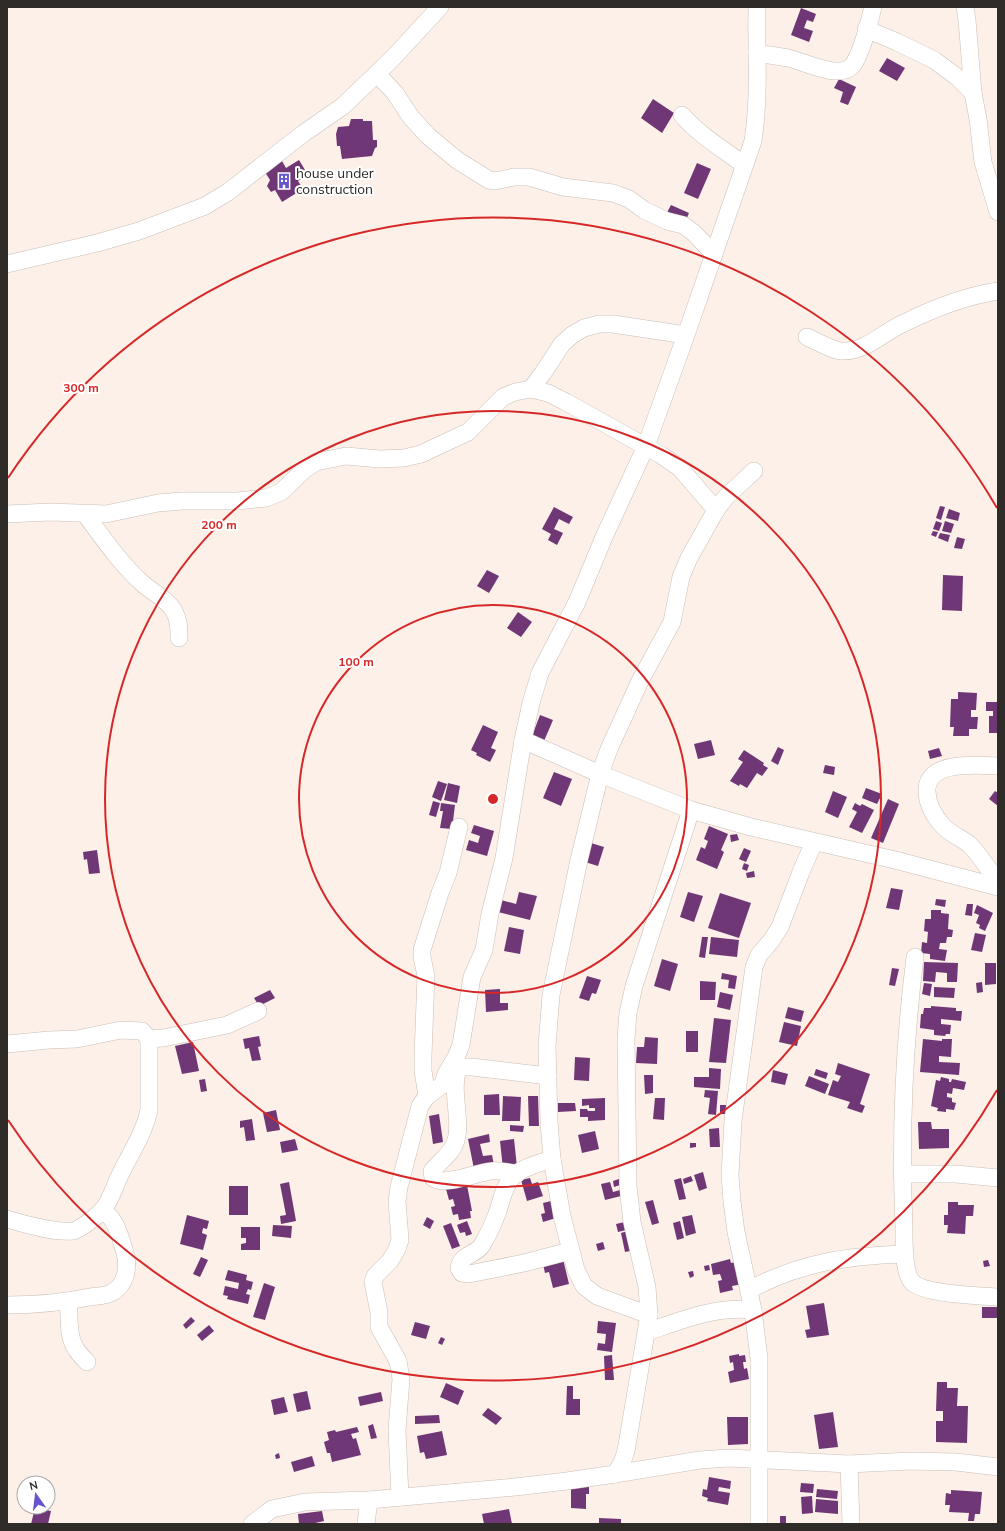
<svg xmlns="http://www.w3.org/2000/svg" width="1005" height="1531" viewBox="0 0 1005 1531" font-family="'Nunito Sans',sans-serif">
  <rect width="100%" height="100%" fill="#fcf0e8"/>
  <g fill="#6f3775">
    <polygon points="801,8 816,14 813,22 807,20 804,28 813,31 809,42 791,35"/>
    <polygon points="887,58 905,68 897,81 879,71"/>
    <polygon points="839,79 856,87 848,105 840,102 843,92 834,88"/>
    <polygon points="653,99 674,113 662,133 641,118"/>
    <polygon points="351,119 363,119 363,121 372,121 373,140 377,140 377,147 375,148 372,156 342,159 340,146 337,146 336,134 338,127 349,126"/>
    <polygon points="299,160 308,175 298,181 303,189 282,202 275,190 271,192 267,186 270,180 265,172 282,161 286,168"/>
    <polygon points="697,163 711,169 698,199 684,193"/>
    <polygon points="671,205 689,213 683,227 664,218"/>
    <polygon points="940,506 945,507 941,520 936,518"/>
    <polygon points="554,507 573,517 569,524 559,519 554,529 563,533 557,545 548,540 551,534 542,529"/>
    <polygon points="949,509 960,513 958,521 946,518"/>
    <polygon points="936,521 942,523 939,531 933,529"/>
    <polygon points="945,521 954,524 951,533 942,531"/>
    <polygon points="933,531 938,532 936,537 931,535"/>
    <polygon points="940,533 950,535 948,542 938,538"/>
    <polygon points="957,537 965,539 962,549 954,548"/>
    <polygon points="487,570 499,576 489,593 477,586"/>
    <polygon points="943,575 963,576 962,611 942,610"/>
    <polygon points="518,612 532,622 521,637 507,628"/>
    <polygon points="958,692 977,693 976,710 971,710 971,717 978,717 977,729 969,729 969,736 953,736 954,727 950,727 951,699 958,699"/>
    <polygon points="986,702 998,702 998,733 989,733 989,716 993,716 993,711 986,711"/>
    <polygon points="540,715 553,720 544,741 532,736"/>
    <polygon points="483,725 498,732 491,748 496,750 490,762 476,755 477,753 471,750"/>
    <polygon points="711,740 715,755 698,759 694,744"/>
    <polygon points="778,747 784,750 778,765 771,761"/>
    <polygon points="939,748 942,756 930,759 928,751"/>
    <polygon points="744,750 764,763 763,765 768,768 762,776 757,773 747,788 740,784 739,786 730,781 743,762 738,759"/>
    <polygon points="825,765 835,767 834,775 823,773"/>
    <polygon points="554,772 572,779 561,806 543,798"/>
    <polygon points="438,781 447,784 441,801 432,797"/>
    <polygon points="448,783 460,786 457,803 444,800"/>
    <polygon points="866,788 882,794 877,804 862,798"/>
    <polygon points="833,791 847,797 838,818 825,812"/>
    <polygon points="995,791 998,793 998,806 989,799"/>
    <polygon points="888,799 899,804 883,843 871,838"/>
    <polygon points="433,801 440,803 436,817 429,815"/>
    <polygon points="441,803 455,805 452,829 440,828 443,811 440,811"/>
    <polygon points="855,803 860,806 862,804 874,810 862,833 849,827 857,812 852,809"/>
    <polygon points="474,825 494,831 487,856 466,850 469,840 478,843 480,836 471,833"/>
    <polygon points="709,826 728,834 721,850 724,852 717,869 696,860 701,847 705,849 708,841 704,839"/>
    <polygon points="737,834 739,840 731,842 730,835"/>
    <polygon points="591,843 604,847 598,866 585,862"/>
    <polygon points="744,848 751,851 746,862 739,859"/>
    <polygon points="97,850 100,873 89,874 87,859 84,860 83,852"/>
    <polygon points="744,863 749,865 747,871 742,869"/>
    <polygon points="754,871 755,877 747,878 746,873"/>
    <polygon points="891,888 903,890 899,910 886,908"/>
    <polygon points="519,892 537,896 530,920 498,912 501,900 516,904"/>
    <polygon points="688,892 703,896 694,922 680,917"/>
    <polygon points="720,893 751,903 739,938 708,928"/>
    <polygon points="936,899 946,900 945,907 935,905"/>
    <polygon points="967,904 973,904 972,916 965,915"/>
    <polygon points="977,905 993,913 985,931 979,928 980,925 976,923 979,915 974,913"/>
    <polygon points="931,910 941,910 941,913 949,914 948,929 953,930 952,937 947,937 946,943 940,943 939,949 947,950 945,961 930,959 930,954 921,953 922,942 927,943 928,932 924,931 925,919 931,919"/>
    <polygon points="509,927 524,930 520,954 504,951"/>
    <polygon points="975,933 986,935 982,952 971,950"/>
    <polygon points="702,937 708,937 705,958 699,957"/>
    <polygon points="711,937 739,940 737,957 709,954"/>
    <polygon points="662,959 678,964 670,991 654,986"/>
    <polygon points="924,962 958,963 957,982 947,982 947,973 936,972 935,982 923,981"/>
    <polygon points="985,963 996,963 996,984 985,985"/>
    <polygon points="892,968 899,969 895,986 889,985"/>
    <polygon points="722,973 737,976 735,989 728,988 729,980 721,979"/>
    <polygon points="587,976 601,980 596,994 592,993 589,1001 579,998"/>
    <polygon points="700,981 716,982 715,1000 700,1000"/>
    <polygon points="982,982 983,992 977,993 976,983"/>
    <polygon points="924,983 932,984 930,996 922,994"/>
    <polygon points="934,987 955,988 954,998 934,997"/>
    <polygon points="500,989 500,1003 508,1003 508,1010 486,1012 485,990"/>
    <polygon points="270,990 275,998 259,1006 254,998"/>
    <polygon points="720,992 733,995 730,1010 717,1007"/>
    <polygon points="931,1006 956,1008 956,1011 962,1011 961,1021 941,1019 941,1024 951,1025 950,1034 946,1034 945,1036 934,1035 934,1030 920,1028 921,1014 923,1014 924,1008 931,1008"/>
    <polygon points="788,1007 804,1011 801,1022 785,1018"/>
    <polygon points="714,1018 731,1020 726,1063 709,1062"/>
    <polygon points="784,1022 801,1026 797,1046 779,1042"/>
    <rect x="686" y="1031" width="12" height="21"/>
    <polygon points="259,1036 261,1046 258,1047 261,1060 252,1061 249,1048 245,1049 243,1039"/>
    <polygon points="645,1037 658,1038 657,1064 636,1063 637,1047 644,1047"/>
    <polygon points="923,1039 942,1041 942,1039 952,1039 951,1057 939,1056 939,1062 960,1063 959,1075 920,1072"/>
    <polygon points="193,1042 199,1071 182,1074 175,1046"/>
    <polygon points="575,1057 590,1058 589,1081 574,1080"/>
    <polygon points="838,1063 870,1074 860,1104 865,1106 862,1113 847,1108 850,1102 828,1095 833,1080 838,1082 841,1076 835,1074"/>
    <polygon points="709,1068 721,1069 720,1089 694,1087 694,1077 709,1077"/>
    <polygon points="816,1069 828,1073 826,1079 814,1075"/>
    <polygon points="773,1070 788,1074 785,1085 771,1082"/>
    <polygon points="644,1075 653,1075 653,1093 645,1094"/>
    <polygon points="809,1076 829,1084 825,1094 805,1086"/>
    <polygon points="941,1077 949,1079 949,1082 951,1082 952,1079 966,1082 964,1090 953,1088 952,1094 947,1093 947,1097 952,1098 952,1102 956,1103 954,1110 946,1109 946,1112 937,1111 938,1108 931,1106 936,1080 940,1081"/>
    <polygon points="205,1079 207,1091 201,1092 199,1080"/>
    <polygon points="705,1090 718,1091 716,1115 708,1114 710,1098 704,1097"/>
    <polygon points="499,1094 500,1115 484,1115 484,1095"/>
    <polygon points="503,1096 521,1097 520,1121 502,1121"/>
    <polygon points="528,1096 538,1096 539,1126 529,1126"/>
    <polygon points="605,1098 605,1120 588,1121 588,1117 580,1117 580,1109 587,1109 588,1111 595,1111 595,1108 589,1108 589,1105 582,1106 582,1099"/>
    <polygon points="655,1098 665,1098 664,1120 653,1119"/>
    <polygon points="558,1103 575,1103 576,1111 558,1112"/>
    <rect x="720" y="1105" width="10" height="9"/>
    <polygon points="276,1110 280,1130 267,1132 263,1113"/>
    <polygon points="439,1114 443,1142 433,1144 429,1116"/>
    <polygon points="252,1119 255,1140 246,1141 244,1127 240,1128 240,1121"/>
    <polygon points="918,1122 931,1122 932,1129 949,1129 949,1148 919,1149"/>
    <polygon points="510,1125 524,1126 523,1132 510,1131"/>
    <polygon points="719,1128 720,1147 710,1147 709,1129"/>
    <polygon points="595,1131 599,1149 582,1153 578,1135"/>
    <polygon points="489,1134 490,1142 480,1144 483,1156 492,1155 494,1165 474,1169 468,1139"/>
    <polygon points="295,1139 298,1150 282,1153 280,1142"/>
    <polygon points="514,1139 517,1167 503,1169 500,1141"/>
    <polygon points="690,1143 696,1143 696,1147 690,1148"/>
    <polygon points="703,1172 707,1188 699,1191 694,1175"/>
    <polygon points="691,1176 693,1181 684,1184 683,1179"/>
    <polygon points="530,1178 532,1184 538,1182 543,1196 527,1201 521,1180"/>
    <polygon points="681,1178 686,1199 679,1200 674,1180"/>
    <polygon points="619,1179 620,1185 614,1187 613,1181"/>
    <polygon points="289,1182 296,1221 281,1224 280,1216 286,1215 280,1184"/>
    <polygon points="610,1182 613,1192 620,1190 621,1196 605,1200 601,1184"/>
    <polygon points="467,1185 472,1211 470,1211 471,1218 459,1220 458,1214 453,1215 451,1207 455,1206 453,1199 449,1200 446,1189"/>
    <rect x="229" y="1186" width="19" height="29"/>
    <polygon points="653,1200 659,1223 652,1225 645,1202"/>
    <polygon points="551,1201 556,1218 543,1222 541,1214 545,1213 543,1203"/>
    <polygon points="948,1202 958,1202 958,1205 974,1205 973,1216 966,1216 965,1234 947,1233 948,1225 944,1225 944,1215 948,1215"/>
    <polygon points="187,1215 209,1221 207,1229 203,1228 202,1233 207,1235 203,1250 180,1244"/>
    <polygon points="692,1215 696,1233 686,1236 682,1217"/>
    <polygon points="427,1217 434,1221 430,1229 423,1225"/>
    <polygon points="467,1221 472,1234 466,1236 465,1232 460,1233 457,1225"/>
    <polygon points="629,1221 630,1229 618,1232 616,1224"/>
    <polygon points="680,1221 684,1238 677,1240 673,1223"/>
    <polygon points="451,1223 460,1246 452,1249 443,1226"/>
    <polygon points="273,1225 292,1226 291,1238 272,1236"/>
    <polygon points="241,1227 260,1227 260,1250 241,1250 241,1244 246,1243 246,1238 241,1238"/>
    <polygon points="631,1230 635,1250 625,1252 621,1233"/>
    <polygon points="603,1242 605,1249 598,1251 596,1244"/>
    <polygon points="201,1257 208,1260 200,1277 193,1274"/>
    <polygon points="563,1259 569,1284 553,1288 549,1272 545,1273 543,1264"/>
    <polygon points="730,1259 731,1263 739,1261 743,1284 732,1286 733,1290 720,1293 718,1281 722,1280 720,1274 713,1275 711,1264"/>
    <polygon points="988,1260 990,1266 984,1267 983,1261"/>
    <polygon points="709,1265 710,1270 705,1271 704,1266"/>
    <polygon points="228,1270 247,1275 246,1280 253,1282 251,1290 248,1289 246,1294 250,1295 248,1304 227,1299 228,1296 223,1295 225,1286 238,1289 239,1283 225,1280"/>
    <polygon points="693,1271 694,1276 690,1278 688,1272"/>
    <polygon points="264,1283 275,1287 265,1320 253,1317"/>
    <polygon points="824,1303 829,1335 807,1338 805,1330 810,1329 806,1306"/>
    <rect x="982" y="1307" width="16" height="11"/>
    <polygon points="191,1317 195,1321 186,1329 183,1325"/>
    <polygon points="598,1321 616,1323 612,1352 597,1350 598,1343 605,1344 606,1334 597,1333"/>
    <polygon points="415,1322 430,1326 426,1339 411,1335"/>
    <polygon points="209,1325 214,1331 202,1341 197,1335"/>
    <polygon points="441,1337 445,1339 442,1345 438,1343"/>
    <polygon points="739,1354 739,1356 745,1355 746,1362 743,1362 744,1369 747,1368 749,1379 730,1383 728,1372 734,1370 733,1362 730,1363 729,1356"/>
    <polygon points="612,1355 614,1380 605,1380 604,1356"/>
    <polygon points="937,1382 947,1382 947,1388 958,1388 957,1406 968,1406 967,1443 936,1442 936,1421 943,1421 943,1411 936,1411"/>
    <polygon points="446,1383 464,1391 458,1405 440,1397"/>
    <polygon points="567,1386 573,1386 573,1399 580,1399 580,1415 566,1415"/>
    <polygon points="307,1391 311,1409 297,1412 293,1394"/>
    <polygon points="381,1392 383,1401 360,1406 358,1397"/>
    <polygon points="284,1397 288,1412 274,1415 271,1400"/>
    <polygon points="488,1408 502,1418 496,1425 482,1415"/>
    <polygon points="833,1412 838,1447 819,1449 814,1415"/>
    <polygon points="439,1415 440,1423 415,1424 415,1416"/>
    <polygon points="727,1417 748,1417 748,1444 728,1445"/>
    <polygon points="373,1424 377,1438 371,1439 368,1426"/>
    <polygon points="357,1427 359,1432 351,1434 353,1439 356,1438 361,1455 332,1462 330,1453 327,1453 324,1442 329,1440 327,1432 335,1430 336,1432"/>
    <polygon points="442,1431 447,1455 426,1459 424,1452 420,1453 417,1436"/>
    <polygon points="279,1453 280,1458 276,1459 275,1455"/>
    <polygon points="312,1456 315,1466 294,1472 291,1462"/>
    <polygon points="709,1477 731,1481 730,1489 719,1487 718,1491 730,1493 728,1505 707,1501 708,1498 702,1496 703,1489 707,1490"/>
    <polygon points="801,1483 814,1484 813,1493 800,1492"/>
    <polygon points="571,1486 589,1486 589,1494 586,1494 586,1509 571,1508"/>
    <polygon points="48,1489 54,1492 52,1495 48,1494"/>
    <polygon points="817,1489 838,1491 837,1499 816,1497"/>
    <polygon points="951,1490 982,1492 980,1514 975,1514 974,1521 968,1521 969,1513 949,1512 950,1505 945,1505 946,1493 951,1494"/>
    <polygon points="812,1496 813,1513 802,1514 801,1497"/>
    <polygon points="816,1499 838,1501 838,1514 815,1512"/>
    <polygon points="35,1508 51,1511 48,1524 31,1524"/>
    <polygon points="509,1509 512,1524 484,1524 482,1514"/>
    <polygon points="322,1511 324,1521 311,1524 299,1524 298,1514"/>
    <rect x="780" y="1516" width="6" height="8"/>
    <polygon points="599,1518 621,1519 621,1524 599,1524"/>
  </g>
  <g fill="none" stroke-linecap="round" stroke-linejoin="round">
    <defs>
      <g id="minor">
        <polyline points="965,7 967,20 973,93 978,119 983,162 998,212"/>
        <polyline points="866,29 897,42 934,60 957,77 973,93"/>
        <path d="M 757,53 C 767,55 778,56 788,58 C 803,61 837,79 851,67 C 860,59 870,20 873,7"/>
        <polyline points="377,74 395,93 410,116 427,135 457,160 489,180 495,181 514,177 529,177 563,187 613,193 629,199 644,210 667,221 683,225 694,233 714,254"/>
        <path d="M 682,115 C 699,135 723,149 744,165"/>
        <polyline points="7,264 97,243 139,231 205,206 228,192 304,133 343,106 392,59 440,7"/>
        <path d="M 807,337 C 816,341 836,352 844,351 C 866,351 884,332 902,324 C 932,309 965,296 998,291"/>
        <polyline points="531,389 543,373 562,344 572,335 584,328 599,324 613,324 686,335"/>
        <polyline points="7,514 50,512 106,514 158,503 182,501 238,501 266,498 281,492 305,469 316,462 346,456 380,459 404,458 421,454 468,432 503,397 515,392 531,389 548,393 566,402 661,455 680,468 716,510"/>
        <path d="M 85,514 C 103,538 120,563 142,583 C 152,592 167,599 174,611 C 179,620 179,629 179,638"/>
        <polyline points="523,740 600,774 691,810 751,827 895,860 998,887"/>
        <path d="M 998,766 C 977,765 926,760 927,791 C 927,804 934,816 943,826 C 950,834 962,838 970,845 C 981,856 988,870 998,881"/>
        <path d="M 915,957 C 904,1046 900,1137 904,1226 C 904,1240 903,1272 912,1282 C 923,1294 980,1296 998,1297"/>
        <polyline points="7,1044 49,1040 77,1039 121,1030 142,1031 149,1039 163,1038 227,1025 258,1011"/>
        <path d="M 443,1084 L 446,1074 L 456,1057 L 461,1045 L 472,977 L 484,950 L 490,914 L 504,858 L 523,740 L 531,703 L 540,673 L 577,602 L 604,537 L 646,446 L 686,335 L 753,141 C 760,95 756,53 757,7"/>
        <polyline points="427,1096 423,1071 423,1056 426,976 422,957 422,950 440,893 448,873 459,827"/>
        <path d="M 552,1159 C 540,1163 527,1166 517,1173 C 505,1182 502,1198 498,1211 C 494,1222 488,1235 482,1245 C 476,1255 461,1254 459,1268 L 462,1273 L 469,1274 L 524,1263 L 570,1251"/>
        <path d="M 517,1174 C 508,1172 500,1170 492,1171 C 477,1172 445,1187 433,1178 L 432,1171 C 439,1162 452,1153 455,1143 C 463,1123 450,1092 458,1069 L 463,1067 L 472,1067 L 548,1076"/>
        <polyline points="902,1174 956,1174 998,1178"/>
        <path d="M 7,1219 C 23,1224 57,1233 73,1231 C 81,1229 97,1216 103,1210 C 112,1198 115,1184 122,1171 C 132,1150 144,1134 149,1110 L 149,1039"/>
        <path d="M 749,1290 C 802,1262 846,1256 905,1254"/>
        <path d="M 68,1301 C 70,1316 67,1336 76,1349 C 79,1354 83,1358 87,1362"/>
        <path d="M 7,1305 C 38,1305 60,1303 90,1297 C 96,1296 105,1296 111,1293 C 126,1286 129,1267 125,1253 C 122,1242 119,1230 113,1221 C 111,1217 106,1213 102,1210"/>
        <polyline points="649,1315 597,1296 584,1286 576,1270 562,1216 552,1159 549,1122 547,1046 551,995 579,860 600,774 609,749 640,681 672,622 681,577 689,558 716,510 726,497 754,471"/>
        <path d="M 647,1332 C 682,1320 715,1306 753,1310"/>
        <polyline points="849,1464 851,1524"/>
        <polyline points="615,1474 700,1460 729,1458 849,1464 911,1461 956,1462 998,1467"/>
        <polyline points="400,1497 397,1430 401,1379 398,1361 379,1327 379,1312 373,1282 375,1276 390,1261 397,1249 400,1240 397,1201 399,1187 420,1106 427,1096 452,1078"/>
        <polyline points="252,1524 272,1509 305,1502 369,1500 515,1487 567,1481 615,1474 622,1463 626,1451 649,1315 647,1287 632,1222 628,1186 626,1039 628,1013 634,986 691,810"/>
        <polyline points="366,1524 369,1500"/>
        <polyline points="759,1524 759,1358 753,1310 736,1232 732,1201 730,1175 733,1121 754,967 759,955 771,941 780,927 801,872 814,842"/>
      </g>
    </defs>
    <use href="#minor" stroke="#c9beb6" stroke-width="18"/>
    <use href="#minor" stroke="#fff" stroke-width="17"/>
  </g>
  <g fill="none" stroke="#d62828" stroke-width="2">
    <circle cx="493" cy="799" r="194"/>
    <circle cx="493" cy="799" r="388"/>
    <path d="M997 1090A582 582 0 0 1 8 1120M8 478A582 582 0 0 1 997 508"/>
  </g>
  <defs>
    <symbol id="building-bare" viewBox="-9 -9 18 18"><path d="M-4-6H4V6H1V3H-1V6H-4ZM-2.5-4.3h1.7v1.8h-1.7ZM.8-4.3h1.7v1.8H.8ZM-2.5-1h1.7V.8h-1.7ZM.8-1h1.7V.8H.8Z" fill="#6554ce" stroke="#fff" stroke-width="2.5" paint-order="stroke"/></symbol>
  </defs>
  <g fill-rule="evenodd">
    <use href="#building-bare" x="273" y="170" width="22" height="22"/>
  </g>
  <g text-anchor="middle" stroke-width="4" stroke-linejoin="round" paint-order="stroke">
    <g font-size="14" fill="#2f2b28" stroke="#fff" text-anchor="start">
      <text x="296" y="178">house under<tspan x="296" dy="16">construction</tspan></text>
    </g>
  </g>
  <circle cx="493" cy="799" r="6" fill="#d62828" stroke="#fff" stroke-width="2"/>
  <g font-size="12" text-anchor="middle" font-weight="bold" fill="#d62828" stroke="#fff" stroke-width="4" stroke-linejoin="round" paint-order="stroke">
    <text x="81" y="392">300 m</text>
    <text x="219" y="529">200 m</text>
    <text x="356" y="666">100 m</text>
  </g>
  <rect width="1005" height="1531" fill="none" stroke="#2f2b28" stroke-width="16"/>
  <g transform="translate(36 1495) rotate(346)"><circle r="19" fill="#ffffff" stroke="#acaaa9"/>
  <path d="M0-3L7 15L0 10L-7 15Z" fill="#6554ce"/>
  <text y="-6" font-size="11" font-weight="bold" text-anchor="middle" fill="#2f2b28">N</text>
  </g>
</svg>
